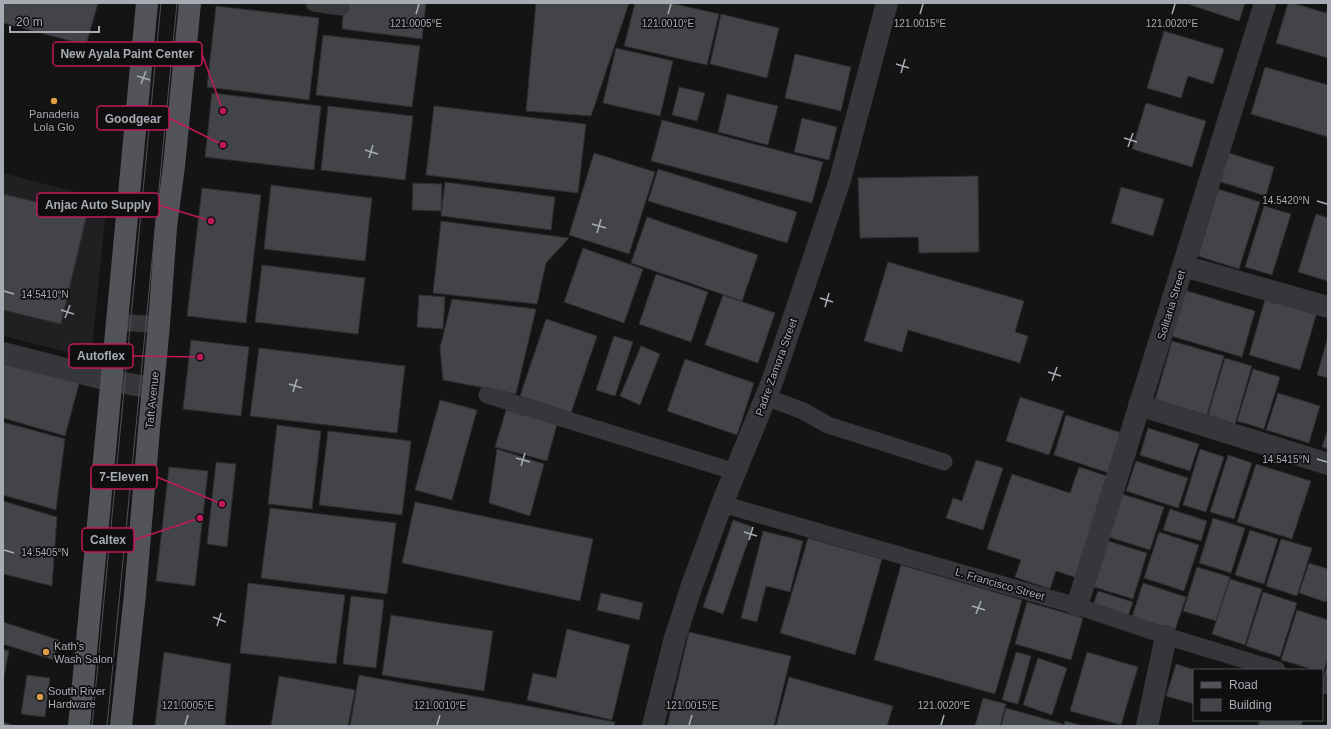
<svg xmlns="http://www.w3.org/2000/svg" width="1331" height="729" viewBox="0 0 1331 729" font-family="Helvetica,sans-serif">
  <rect width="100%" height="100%" fill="#141415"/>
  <polygon fill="#202022" points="3,173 107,200 91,358 3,336"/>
  <g fill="#434448" stroke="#2e2e31">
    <polygon points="3,3 98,3 86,45 3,23"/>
    <polygon points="344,3 426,3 422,39 342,29"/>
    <polygon points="536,3 629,3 591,116 526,111"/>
    <polygon points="635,3 671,3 719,14 707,65 624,46"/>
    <polygon points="1185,3 1245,3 1239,21"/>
    <polygon points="1288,3 1293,3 1326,13 1328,6 1328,58 1276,43"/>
    <polygon points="216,6 319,18 309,100 207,87"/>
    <polygon points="721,14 779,28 767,78 710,64"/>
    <polygon points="1164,31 1224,49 1213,84 1188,76 1181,98 1147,88"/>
    <polygon points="323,35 420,46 412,107 316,95"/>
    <polygon points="616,48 673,61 660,116 603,103"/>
    <polygon points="795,54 851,67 841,111 785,98"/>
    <polygon points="1265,67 1328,85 1328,137 1251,114"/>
    <polygon points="679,87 705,93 697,121 672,115"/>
    <polygon points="212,93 321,106 314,170 205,157"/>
    <polygon points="727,94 778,106 768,145 718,132"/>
    <polygon points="1146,103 1206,121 1192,167 1132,149"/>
    <polygon points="328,106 413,116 405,180 321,170"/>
    <polygon points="434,106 586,124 578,193 426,175"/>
    <polygon points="802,118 837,127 829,160 794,152"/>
    <polygon points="662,120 823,162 812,203 651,161"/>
    <polygon points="1226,152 1274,167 1266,196 1218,181"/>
    <polygon points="594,153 655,172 629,254 569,235"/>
    <polygon points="658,169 797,212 787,243 648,201"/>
    <polygon points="978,176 979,252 919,253 918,237 860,238 858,178"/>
    <polygon points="445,182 555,197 551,230 441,216"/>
    <polygon points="413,183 442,184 441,211 412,210"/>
    <polygon points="271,185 372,198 365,261 264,249"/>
    <polygon points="1121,187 1164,199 1153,236 1111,223"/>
    <polygon points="202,188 261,195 246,323 187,316"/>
    <polygon points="1218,189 1260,202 1239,269 1198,256"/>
    <polygon points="3,194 87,214 61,324 3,310"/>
    <polygon points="1264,206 1291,214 1272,275 1245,267"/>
    <polygon points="1316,214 1328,218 1328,281 1298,272"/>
    <polygon points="647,217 758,255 742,301 631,263"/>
    <polygon points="441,221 569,238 546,263 537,304 433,293"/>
    <polygon points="583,248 643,269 624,323 564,302"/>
    <polygon points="888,262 1024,301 1015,332 1028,336 1020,363 908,330 902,352 864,341"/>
    <polygon points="262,265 365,278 358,334 255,322"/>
    <polygon points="656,274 708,292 691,342 639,324"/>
    <polygon points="1184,290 1255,311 1242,357 1171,336"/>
    <polygon points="1267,293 1318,309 1300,370 1249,355"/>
    <polygon points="419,295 445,297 443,329 417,327"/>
    <polygon points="723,295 775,313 758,363 705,345"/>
    <polygon points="452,299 536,309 516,394 443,380 440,348"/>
    <polygon points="546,319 597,336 571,413 520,396"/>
    <polygon points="614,336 633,342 615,396 596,390"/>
    <polygon points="1328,336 1328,378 1317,375"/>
    <polygon points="191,340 249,347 241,416 183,409"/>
    <polygon points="1172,341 1224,356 1207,415 1155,400"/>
    <polygon points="641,346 660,354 640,405 620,396"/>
    <polygon points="259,348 405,366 397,433 250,416"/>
    <polygon points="1225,358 1252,366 1235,424 1208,415"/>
    <polygon points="3,359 80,380 65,436 3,418"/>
    <polygon points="685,359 754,383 737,435 667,411"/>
    <polygon points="1253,369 1280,377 1264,429 1237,421"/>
    <polygon points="1278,393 1320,406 1309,443 1266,430"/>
    <polygon points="1020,397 1064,411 1049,455 1006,441"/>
    <polygon points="440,400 477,410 452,500 415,490"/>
    <polygon points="506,410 557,424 547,461 495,447"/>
    <polygon points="1066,415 1125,434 1112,474 1054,455"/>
    <polygon points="3,422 65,439 56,510 3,495"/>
    <polygon points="277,425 321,431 312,509 268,504"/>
    <polygon points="1148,428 1199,444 1190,471 1140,455"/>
    <polygon points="1328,429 1328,449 1322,447"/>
    <polygon points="328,431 411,441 402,515 319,505"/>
    <polygon points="497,449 544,464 530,516 489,503"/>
    <polygon points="1200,449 1224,457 1206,512 1183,505"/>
    <polygon points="1228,455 1252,463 1234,519 1210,512"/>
    <polygon points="976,460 1003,468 983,530 946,518 953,498 962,501"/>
    <polygon points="1136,461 1188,478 1178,508 1126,491"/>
    <polygon points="216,462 236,464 227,547 207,544"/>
    <polygon points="1256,464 1311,481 1292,539 1237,522"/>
    <polygon points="169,467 208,471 195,586 156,581"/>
    <polygon points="1079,467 1110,477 1077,578 1056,571 1050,589 1015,577 1021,560 987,549 1012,474 1070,493"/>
    <polygon points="1122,494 1164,507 1150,550 1109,537"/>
    <polygon points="3,501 57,517 52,586 3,574"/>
    <polygon points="415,502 593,539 580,601 402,563"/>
    <polygon points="270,508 396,523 387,594 261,578"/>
    <polygon points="1170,509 1207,521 1201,541 1163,530"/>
    <polygon points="1213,518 1245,528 1231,573 1199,563"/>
    <polygon points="733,520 753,527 723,614 703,607"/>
    <polygon points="1250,530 1278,539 1264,584 1235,575"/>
    <polygon points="763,531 803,541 790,592 766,586 757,622 741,618"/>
    <polygon points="1159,532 1199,545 1184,591 1144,578"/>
    <polygon points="808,538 882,559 855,655 780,633"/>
    <polygon points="1281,539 1312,548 1297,596 1266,586"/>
    <polygon points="1105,540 1147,553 1133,599 1091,586"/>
    <polygon points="1309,563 1328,569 1328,594 1326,602 1299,593"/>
    <polygon points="901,565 1022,600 995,694 874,660"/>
    <polygon points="1197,567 1230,577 1216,621 1183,611"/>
    <polygon points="1230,579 1262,589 1245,645 1212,634"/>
    <polygon points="248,583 345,595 336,664 240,653"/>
    <polygon points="1143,583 1186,597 1175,630 1132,617"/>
    <polygon points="1098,591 1133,602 1127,619 1092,608"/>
    <polygon points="1263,592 1297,603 1280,657 1246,646"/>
    <polygon points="601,593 643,603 639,620 597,610"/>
    <polygon points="351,596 384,600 376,668 343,664"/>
    <polygon points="1027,602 1083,618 1071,660 1015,644"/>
    <polygon points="1297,610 1328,620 1328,658 1323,673 1322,670 1315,670 1281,660"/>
    <polygon points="391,615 493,631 484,691 382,675"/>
    <polygon points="3,622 59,640 54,660 3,644"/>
    <polygon points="567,629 630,645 612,720 527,700 533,673 556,678"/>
    <polygon points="689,632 791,656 774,726 667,726"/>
    <polygon points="3,649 9,651 3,681"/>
    <polygon points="164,652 231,664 225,726 155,726"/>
    <polygon points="1016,652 1031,656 1018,704 1002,700"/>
    <polygon points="1087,652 1138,667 1121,725 1070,711"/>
    <polygon points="1038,658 1067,668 1052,715 1023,705"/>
    <polygon points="1328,662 1328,678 1324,676"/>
    <polygon points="1176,664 1195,670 1194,670 1194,704 1166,696"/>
    <polygon points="27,675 50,678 45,717 21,714"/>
    <polygon points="359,675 615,722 614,726 350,726"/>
    <polygon points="279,676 355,690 348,726 271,726"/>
    <polygon points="789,677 893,706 887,726 776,726"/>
    <polygon points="983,698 1006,704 1000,726 975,726"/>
    <polygon points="1006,708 1063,724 1062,726 1001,726"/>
    <polygon points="1260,720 1303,720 1301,726 1258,726"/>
    <polygon points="1065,721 1084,726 1064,726"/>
    <polygon points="3,722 15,726 3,726"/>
  </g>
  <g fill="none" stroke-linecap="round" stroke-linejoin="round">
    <g stroke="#35373a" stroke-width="17">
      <polyline points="314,3 341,7"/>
      <polyline points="118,322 159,325"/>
      <polyline points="487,395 736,472"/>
      <polyline points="766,397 803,411 828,425 944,462"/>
      <polyline points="722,504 1077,606 1166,636 1277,670"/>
      <polyline points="1322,684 1328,686"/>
    </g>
    <g stroke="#35373a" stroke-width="22">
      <polyline points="1183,266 1328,307"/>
      <polyline points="3,353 112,381 153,388"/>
      <polyline points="1139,405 1328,464"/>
      <polyline points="1077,606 1265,3"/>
      <polyline points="1147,726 1166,636"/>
    </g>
    <polyline stroke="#35373a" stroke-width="22" points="653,726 675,638 692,585 722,504 772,382 840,180 887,3"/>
    <g stroke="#525459" stroke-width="22">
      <polyline points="79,726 147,3"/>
      <polyline points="121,726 135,594 149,429 159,325 166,227 174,166 190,3"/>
    </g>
    <g stroke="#4f5155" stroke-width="1">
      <polyline points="92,726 161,3"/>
      <polyline points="107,726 177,3"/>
    </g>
  </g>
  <path fill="none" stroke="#a7acb4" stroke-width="1.5" d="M 416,14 L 419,4M 668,14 L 671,4M 920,14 L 923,4M 1172,14 L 1175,4M 896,64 L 909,68M 901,73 L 905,59M 137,76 L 150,80M 141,84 L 146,71M 1124,138 L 1137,142M 1128,147 L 1133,133M 365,150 L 378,154M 369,158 L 373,145M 1317,201 L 1327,204M 592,224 L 606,228M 597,233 L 601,219M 4,291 L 14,294M 820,298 L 833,302M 825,307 L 829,293M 61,310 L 74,314M 65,318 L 70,305M 1048,372 L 1061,376M 1052,381 L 1057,367M 289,384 L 302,388M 293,392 L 297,379M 516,458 L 530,462M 1317,459 L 1327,462M 521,466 L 525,453M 744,532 L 757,536M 749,540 L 753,527M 4,550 L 14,553M 972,606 L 985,610M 976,614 L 981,601M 213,617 L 226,622M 217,626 L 221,613M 185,725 L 188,715M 437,725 L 440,715M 689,725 L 692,715M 941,725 L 944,715"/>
  <g fill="#dd9f45" stroke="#0f0f10" stroke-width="1.5">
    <circle cx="54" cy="101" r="4"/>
    <circle cx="46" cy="652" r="4"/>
    <circle cx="40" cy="697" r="4"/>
  </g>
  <g text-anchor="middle" stroke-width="3.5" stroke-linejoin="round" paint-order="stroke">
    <g font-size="11" fill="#a7acb4" stroke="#0f0f10" text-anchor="start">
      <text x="54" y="118" text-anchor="middle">Panaderia<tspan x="54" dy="13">Lola Glo</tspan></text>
      <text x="54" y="650">Kath's<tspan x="54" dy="13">Wash Salon</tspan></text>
      <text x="48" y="695">South River<tspan x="48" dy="13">Hardware</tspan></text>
    </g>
    <g font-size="11" fill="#a7acb4" stroke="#0f0f10">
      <text transform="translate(1171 305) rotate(-73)" y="4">Solitaria Street</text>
      <text transform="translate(776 367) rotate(-70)" y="4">Padre Zamora Street</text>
      <text transform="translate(152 400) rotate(-84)" y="4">Taft Avenue</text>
      <text transform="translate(1000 584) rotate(16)" y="4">L. Francisco Street</text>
    </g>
  </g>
  <g font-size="10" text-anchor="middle" fill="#a7acb4" stroke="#0f0f10" stroke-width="3.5" stroke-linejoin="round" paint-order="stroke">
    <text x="416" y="27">121.0005°E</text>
    <text x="668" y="27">121.0010°E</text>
    <text x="920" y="27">121.0015°E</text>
    <text x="1172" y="27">121.0020°E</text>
    <text x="1286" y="204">14.5420°N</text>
    <text x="45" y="298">14.5410°N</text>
    <text x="1286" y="463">14.5415°N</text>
    <text x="45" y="556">14.5405°N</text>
    <text x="188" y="709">121.0005°E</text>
    <text x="440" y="709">121.0010°E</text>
    <text x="692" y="709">121.0015°E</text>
    <text x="944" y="709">121.0020°E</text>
  </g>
  <path fill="none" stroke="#c2185b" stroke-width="1.5" d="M223 111L202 54M223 145L169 118M211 221L159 205M200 357L133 356M222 504L157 477M200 518L134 540"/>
  <g fill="#c2185b" stroke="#0f0f10" stroke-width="1.5">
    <circle cx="223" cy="111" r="4"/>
    <circle cx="223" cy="145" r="4"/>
    <circle cx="211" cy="221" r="4"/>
    <circle cx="200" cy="357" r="4"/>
    <circle cx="222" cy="504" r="4"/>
    <circle cx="200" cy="518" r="4"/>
  </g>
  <g fill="#0f0f10" stroke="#c2185b" stroke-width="1.5">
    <rect x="53" y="42" width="149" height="24" rx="4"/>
    <rect x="97" y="106" width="72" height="24" rx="4"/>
    <rect x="37" y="193" width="122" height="24" rx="4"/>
    <rect x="69" y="344" width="64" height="24" rx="4"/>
    <rect x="91" y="465" width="66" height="24" rx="4"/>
    <rect x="82" y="528" width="52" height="24" rx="4"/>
  </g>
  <g font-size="12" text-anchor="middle" font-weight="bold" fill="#a7acb4">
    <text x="127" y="58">New Ayala Paint Center</text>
    <text x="133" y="123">Goodgear</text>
    <text x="98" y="209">Anjac Auto Supply</text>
    <text x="101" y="360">Autoflex</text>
    <text x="124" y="481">7-Eleven</text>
    <text x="108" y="544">Caltex</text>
  </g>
  <rect width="1331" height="729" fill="none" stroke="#a7acb4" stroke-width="8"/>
  <rect x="1193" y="669" width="130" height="52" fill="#0f0f10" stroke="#4c4e52"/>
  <rect x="1201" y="682" width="20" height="6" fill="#525459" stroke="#4c4e52"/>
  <text x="1229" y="689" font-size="12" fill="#a7acb4">Road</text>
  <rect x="1201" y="699" width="20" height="12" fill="#434448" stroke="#4c4e52"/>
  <text x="1229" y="709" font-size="12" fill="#a7acb4">Building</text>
  <path d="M10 26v6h89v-6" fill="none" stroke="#a7acb4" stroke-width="2"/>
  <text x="16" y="26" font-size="12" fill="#a7acb4" stroke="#0f0f10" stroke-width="3" paint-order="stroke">20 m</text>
</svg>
